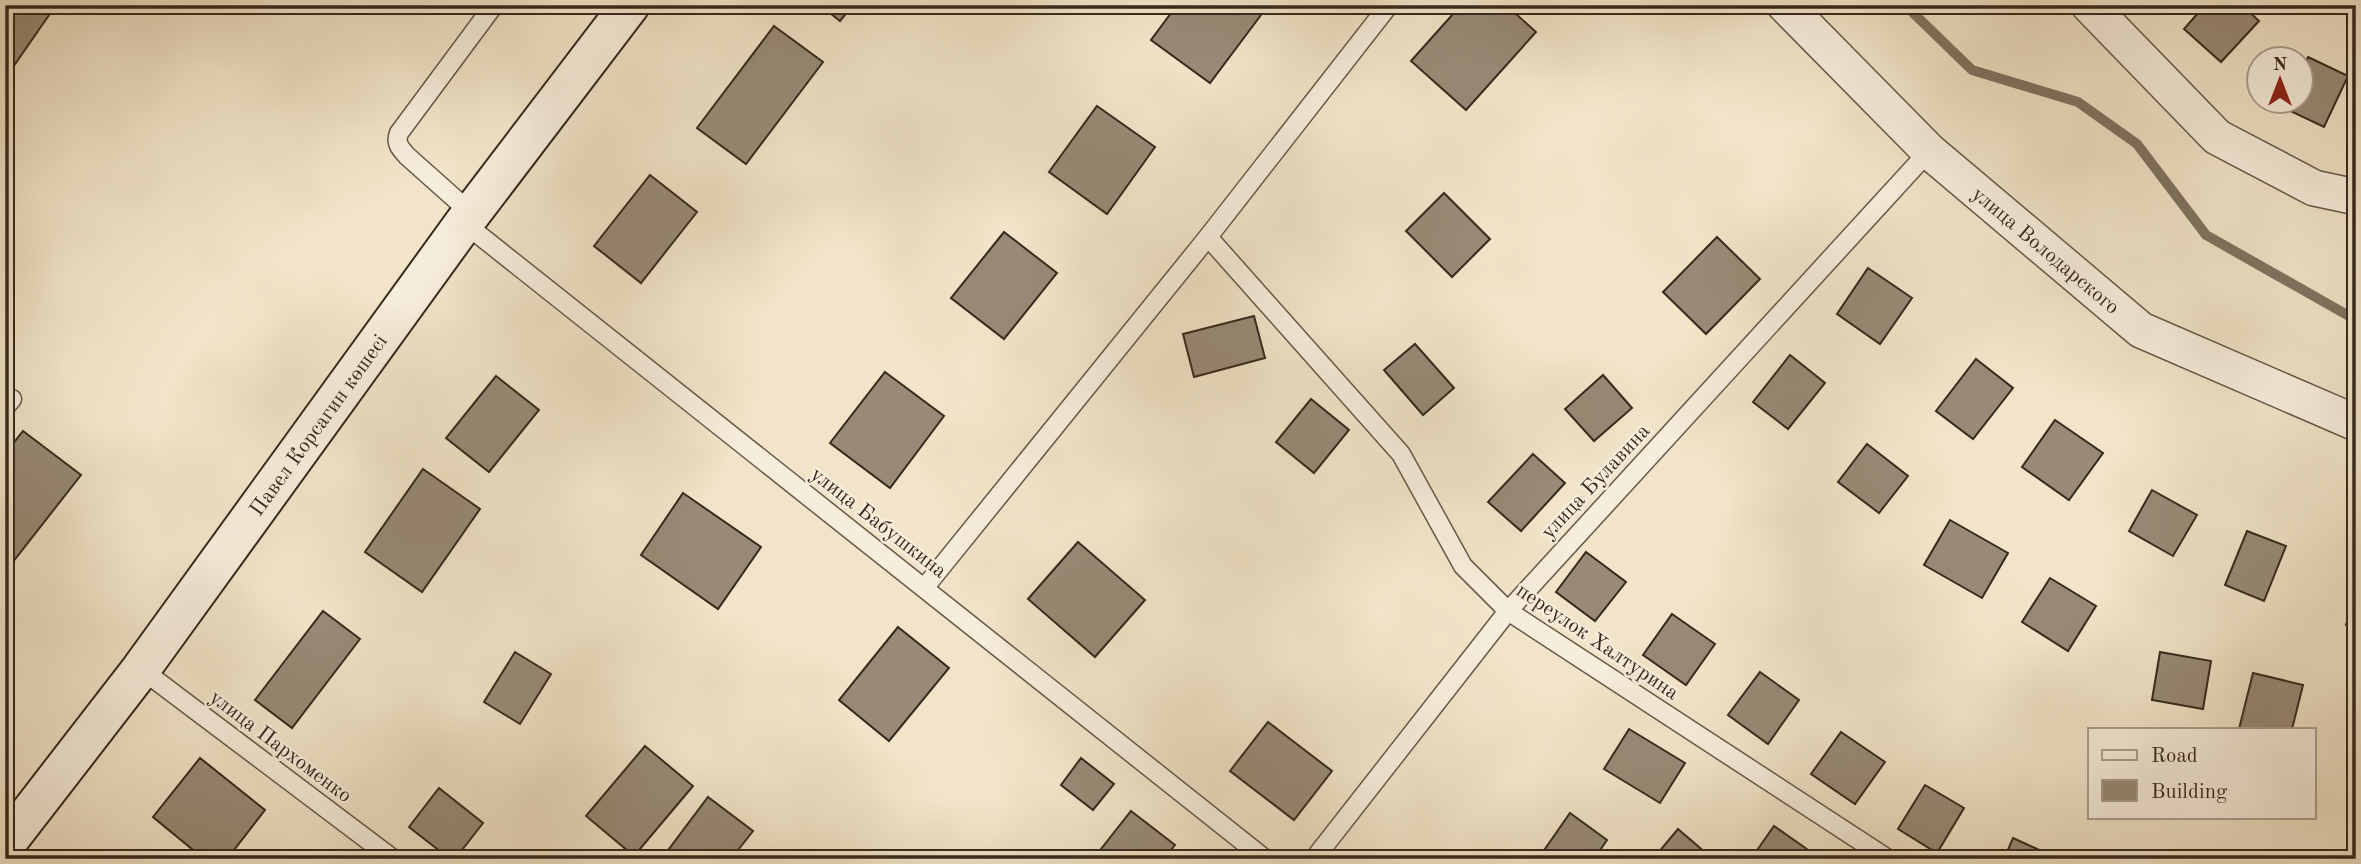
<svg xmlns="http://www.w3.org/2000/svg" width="2361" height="864" viewBox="0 0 2361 864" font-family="'Old Standard TT',serif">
  <rect width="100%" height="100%" fill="#f1e4c8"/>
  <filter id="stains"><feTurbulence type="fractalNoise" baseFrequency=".00286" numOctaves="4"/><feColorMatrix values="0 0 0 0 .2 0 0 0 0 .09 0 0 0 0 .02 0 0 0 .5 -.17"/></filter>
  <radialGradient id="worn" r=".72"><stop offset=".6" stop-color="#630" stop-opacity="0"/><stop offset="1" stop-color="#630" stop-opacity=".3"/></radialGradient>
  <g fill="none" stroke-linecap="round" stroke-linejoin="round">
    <polyline stroke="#817361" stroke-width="10" points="1905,5 1972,70 2078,102 2137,144 2206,235 2356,320"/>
  </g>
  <g fill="#988a76" stroke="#37291d" stroke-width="2">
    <polygon points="5,5 56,5 11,70 5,67"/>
    <polygon points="820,5 853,5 840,21"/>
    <polygon points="1177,5 1248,5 1261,15 1210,83 1151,40"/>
    <polygon points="1461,5 1506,5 1536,32 1466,110 1411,61"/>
    <polygon points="2205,5 2242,5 2259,21 2221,62 2184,29"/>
    <polygon points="774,26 823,62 746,164 697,128"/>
    <polygon points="2308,57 2348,76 2324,127 2284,108 2287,102 2302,102 2302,71"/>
    <polygon points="1097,106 1155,147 1107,214 1049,172"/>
    <polygon points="650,175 697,212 641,283 594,246"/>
    <polygon points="1444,193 1490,239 1452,277 1406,231"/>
    <polygon points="1004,232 1057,273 1004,339 951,298"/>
    <polygon points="1717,237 1760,279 1706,334 1663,292"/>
    <polygon points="1868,268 1912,298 1880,344 1837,314"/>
    <polygon points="1254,316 1265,358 1194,377 1183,334"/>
    <polygon points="1415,344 1454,388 1423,415 1384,370"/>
    <polygon points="1790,355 1825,383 1788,429 1753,402"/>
    <polygon points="1976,359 2013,388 1973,439 1936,411"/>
    <polygon points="885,372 944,416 890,488 830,443"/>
    <polygon points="1603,375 1632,408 1594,441 1565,409"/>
    <polygon points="496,376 539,410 489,472 446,438"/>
    <polygon points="1311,399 1349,430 1314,473 1276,442"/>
    <polygon points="2055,420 2103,453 2069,500 2022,467"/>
    <polygon points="23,431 81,475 5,572 5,454"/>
    <polygon points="1867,444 1908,476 1879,513 1838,482"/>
    <polygon points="1533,454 1565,483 1521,531 1488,502"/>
    <polygon points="423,469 480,509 422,592 365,552"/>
    <polygon points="2152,490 2197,515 2173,556 2129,531"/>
    <polygon points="683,493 761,547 718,609 641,555"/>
    <polygon points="1950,520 2008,553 1982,598 1924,565"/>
    <polygon points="2247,531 2286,546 2264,601 2225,585"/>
    <polygon points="1078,542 1145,600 1095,657 1028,599"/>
    <polygon points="1586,552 1626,582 1595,621 1556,592"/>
    <polygon points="2050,578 2096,606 2068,651 2022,622"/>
    <polygon points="2356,591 2356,628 2346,625"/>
    <polygon points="323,611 360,639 292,728 255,700"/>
    <polygon points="1672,614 1715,644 1686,685 1643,655"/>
    <polygon points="898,627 949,668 889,741 839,700"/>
    <polygon points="515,652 551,674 520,724 484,702"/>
    <polygon points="2160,652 2211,661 2203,709 2152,700"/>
    <polygon points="1760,672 1799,700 1768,744 1728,715"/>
    <polygon points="2253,673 2303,685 2292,729 2239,729"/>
    <polygon points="1268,722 1332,771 1294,820 1230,771"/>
    <polygon points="1629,729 1685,763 1660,803 1604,769"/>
    <polygon points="1841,732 1885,762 1855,804 1811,774"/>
    <polygon points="645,746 693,786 634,856 586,816"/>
    <polygon points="200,758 265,810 227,859 204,859 153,817"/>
    <polygon points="1081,758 1114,784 1093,810 1061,785"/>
    <polygon points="1925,785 1964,808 1937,853 1898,829"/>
    <polygon points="439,788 483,823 455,859 450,859 409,827"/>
    <polygon points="708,797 753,831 731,859 665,859 663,857"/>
    <polygon points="1131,811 1175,845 1164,859 1103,859 1097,854"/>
    <polygon points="1570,813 1607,840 1594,859 1538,859"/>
    <polygon points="1774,826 1811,852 1806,859 1751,859"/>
    <polygon points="1678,829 1707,854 1703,859 1663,859 1657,854"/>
    <polygon points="2013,838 2059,859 2004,859"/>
  </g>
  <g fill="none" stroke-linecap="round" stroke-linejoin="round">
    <defs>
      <g id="lane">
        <path d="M 471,213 L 407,156 C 400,148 395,143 399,133 L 494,5"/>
        <polyline points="464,223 1265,859"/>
        <polyline points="1208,237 1401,454 1463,566 1508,611 1888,859"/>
        <polyline points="5,407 12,399"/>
        <polyline points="925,587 1208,237 1389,5"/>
        <polyline points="141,669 393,859"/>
        <polyline points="1314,859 1508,611 1929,151"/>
      </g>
      <g id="street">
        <polyline points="1785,5 1929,151 2141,330 2356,423"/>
        <polyline points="2089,5 2217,137 2314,188 2356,197"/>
      </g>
      <polyline id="secondary" points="5,845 141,669 464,223 630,5"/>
    </defs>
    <use href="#lane" stroke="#665848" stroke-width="21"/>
    <use href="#street" stroke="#665848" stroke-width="38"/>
    <use href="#secondary" stroke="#37291d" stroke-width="42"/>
    <use href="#lane" stroke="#f6eddb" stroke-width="18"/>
    <use href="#street" stroke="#f6eddb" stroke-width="35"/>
    <use href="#secondary" stroke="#f6eddb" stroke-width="38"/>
  </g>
  <g text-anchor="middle" stroke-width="5" stroke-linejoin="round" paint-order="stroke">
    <g font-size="21" fill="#37291d" stroke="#f6eddb">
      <text transform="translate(2046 250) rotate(40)" y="7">улица Володарского</text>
      <text transform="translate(318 425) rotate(-54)" y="7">Павел Корсагин көшесі</text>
      <text transform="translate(1595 481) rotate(-47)" y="7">улица Булавина</text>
      <text transform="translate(879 522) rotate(38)" y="7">улица Бабушкина</text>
      <text transform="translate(1598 641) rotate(34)" y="7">переулок Халтурина</text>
      <text transform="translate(281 746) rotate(37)" y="7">улица Пархоменко</text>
    </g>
  </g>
  <rect width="2361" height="864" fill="none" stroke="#f1e4c8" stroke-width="28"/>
  <rect x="7" y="7" width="2347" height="850" fill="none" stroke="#37291d" stroke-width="3.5"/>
  <rect x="14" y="14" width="2333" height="836" fill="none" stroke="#37291d" stroke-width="2"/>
  <rect x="2088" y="728" width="228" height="91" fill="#f6eddb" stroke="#aa9f8f" stroke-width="2"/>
  <rect x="2102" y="750" width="35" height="10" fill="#f6eddb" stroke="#aa9f8f" stroke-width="2"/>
  <text x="2151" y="762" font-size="21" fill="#37291d">Road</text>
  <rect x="2102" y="780" width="35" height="21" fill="#988a76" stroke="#aa9f8f" stroke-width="2"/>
  <text x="2151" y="798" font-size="21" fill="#37291d">Building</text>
  <g transform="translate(2280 80)"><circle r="33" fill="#f6eddb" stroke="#aa9f8f" stroke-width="2"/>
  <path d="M0-5L12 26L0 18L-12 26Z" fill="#8f2418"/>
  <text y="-10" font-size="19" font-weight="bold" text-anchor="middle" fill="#37291d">N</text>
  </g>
  <rect width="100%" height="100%" filter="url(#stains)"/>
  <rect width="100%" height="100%" fill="url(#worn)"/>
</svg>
